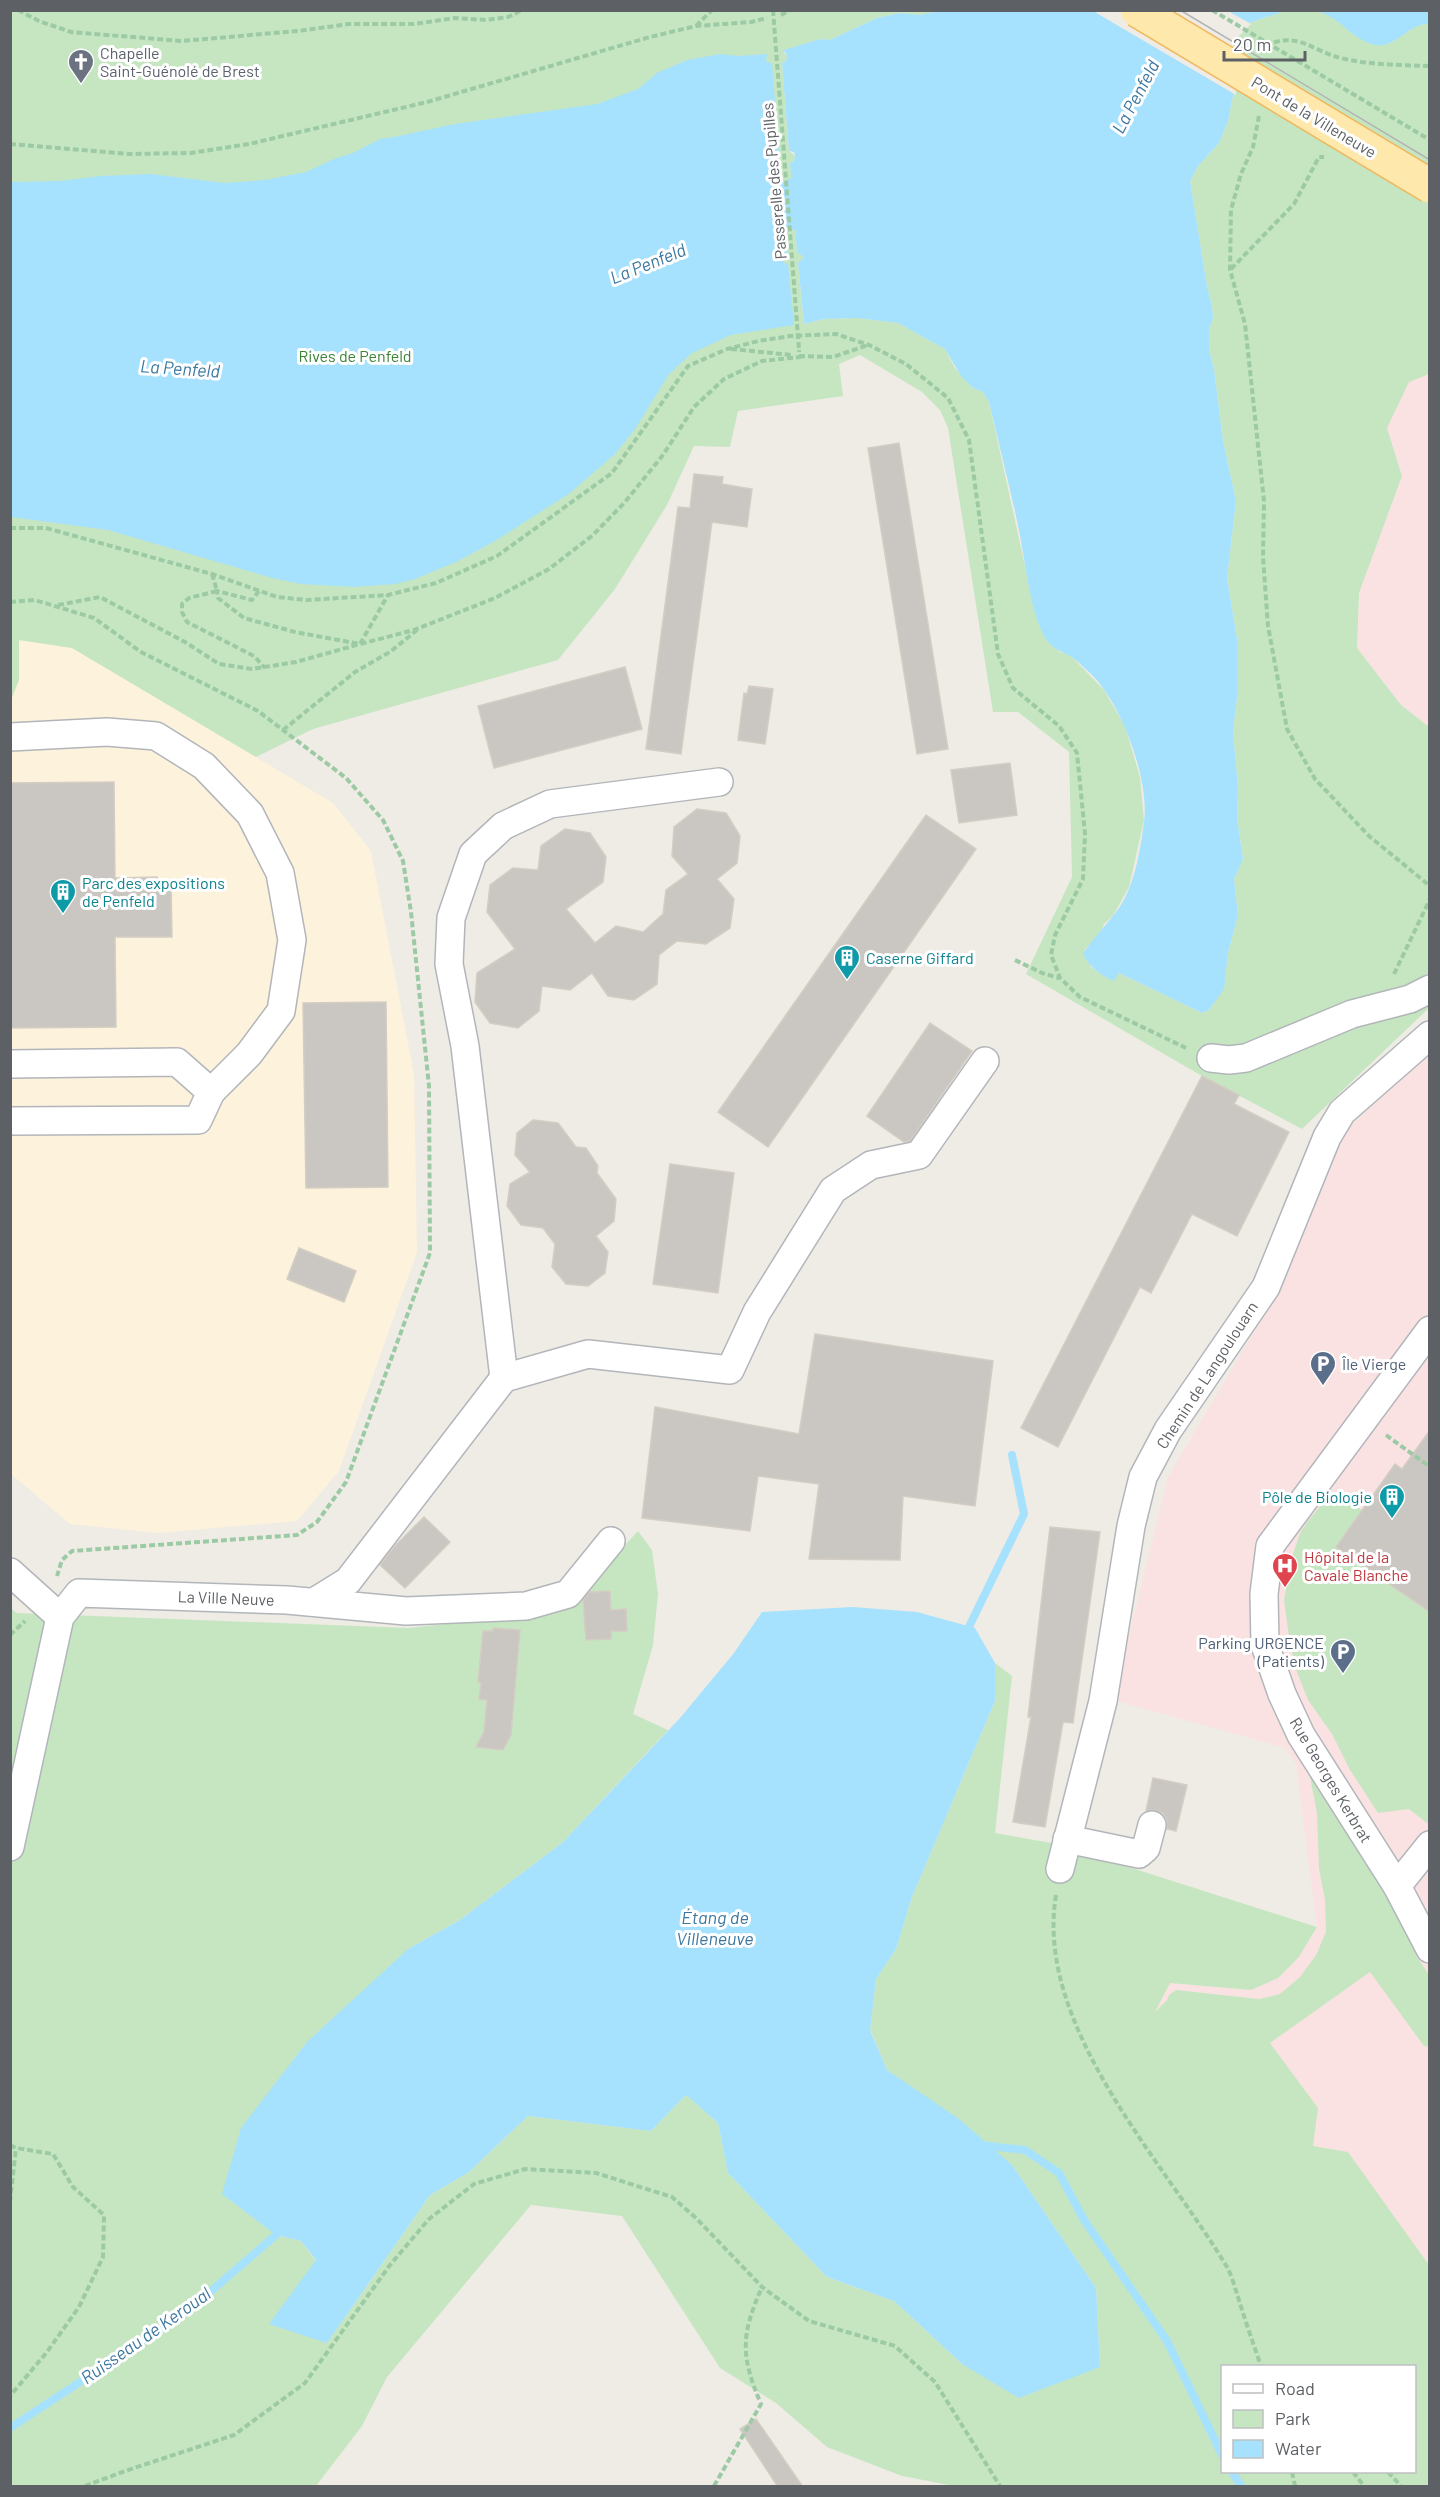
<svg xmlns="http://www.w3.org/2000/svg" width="1440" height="2497" viewBox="0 0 1440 2497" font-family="Barlow,sans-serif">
  <rect width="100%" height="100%" fill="#efece5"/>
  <polygon fill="#fdf2db" points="19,640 72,648 333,803 371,851 414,1074 417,1252 339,1471 297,1521 158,1533 70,1524 11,1474 11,700 19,680"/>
  <g fill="#fbe2e2">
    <polygon points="1429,374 1429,727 1401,705 1357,648 1359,593 1402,476 1387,428 1409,382"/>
    <polygon points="1429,1054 1429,2298 1153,2014 1170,1983 1251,1990 1278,1978 1299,1957 1317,1928 1296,1764 1285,1748 1113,1700 1168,1477 1282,1285 1347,1129"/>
  </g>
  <g fill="#c6e6c2" fill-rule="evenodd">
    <polygon points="10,11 944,11 920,15 900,13 877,18 830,40 820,39 783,51 787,56 786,61 782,63 789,151 795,156 794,161 790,163 797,251 804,257 798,264 804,324 824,319 857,318 898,323 945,349 955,368 973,388 983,392 989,402 1029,584 1044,636 1060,652 1070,655 1104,690 1125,726 1140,777 1144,820 1129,887 1113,916 1104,924 1099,936 1085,949 1091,967 1107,978 1119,973 1202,1013 1209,1010 1224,988 1228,953 1238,915 1234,879 1243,858 1237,818 1238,788 1233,731 1237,698 1237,639 1227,578 1236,501 1223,441 1214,369 1209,350 1209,329 1213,318 1212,306 1207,286 1190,181 1198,166 1219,143 1228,121 1234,91 1230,47 1245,24 1285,11 1315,11 1328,14 1358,37 1376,45 1390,43 1418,25 1429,24 1429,374 1409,382 1387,428 1402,476 1359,593 1357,648 1401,705 1429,727 1429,1008 1302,1129 1202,1076 1026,974 1072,877 1069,752 1018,712 993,712 948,428 940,410 922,392 860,355 839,364 843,396 738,411 730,447 694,446 667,505 615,589 558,660 313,729 256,757 72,648 19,640 19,680 11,700"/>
    <polygon points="1332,1492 1362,1510 1336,1547 1429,1612 1428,1824 1409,1809 1378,1813 1350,1770 1332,1734 1308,1700 1297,1672 1290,1644 1284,1600 1292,1557 1300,1533 1308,1521"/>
    <path d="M 638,1531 L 652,1550 L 658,1594 L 653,1645 L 633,1714 L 668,1730 L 562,1843 L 460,1920 L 408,1949 L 276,2235 L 301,2241 L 316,2261 L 327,2343 L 430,2195 L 469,2172 L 528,2116 L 651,2131 L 686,2095 L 718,2123 L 728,2173 L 827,2277 L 894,2301 L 962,2364 L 1100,2367 L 1096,2288 L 1012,2165 L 887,2070 L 870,2029 L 876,1979 L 896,1949 L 912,1897 L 995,1701 L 995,1663 L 1012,1676 L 995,1833 L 1057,1844 L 1317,1927 L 1299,1957 L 1278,1978 L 1251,1990 L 1170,1983 L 1155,2012 L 1167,2000 L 1169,1995 L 1176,1990 L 1259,1999 L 1280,1994 L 1300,1977 L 1316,1955 L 1326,1932 L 1325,1900 L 1319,1869 L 1317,1813 L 1306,1757 L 1405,1925 L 1417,1957 L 1429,1975 L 1429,2047 L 1424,2046 L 1370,1972 L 1270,2043 L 1318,2108 L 1313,2146 L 1348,2152 L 1429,2265 L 1429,2486 L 954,2486 L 902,2476 L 827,2447 L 776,2403 L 720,2368 L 622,2216 L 531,2205 L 387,2377 L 362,2426 L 316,2486 L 11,2486 L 11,1609 L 17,1613 L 408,1628 L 550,1613 L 574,1600 ZM 1222,2366 L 1414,2366 L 1414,2472 L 1222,2472 Z"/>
  </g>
  <g fill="#a6e1fe">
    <path d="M 944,10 L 1285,11 L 1245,24 L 1232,41 L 1234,91 L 1228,121 L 1219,143 L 1198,166 L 1190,181 L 1207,286 L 1212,306 L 1213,318 L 1209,329 L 1209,350 L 1214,369 L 1223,441 L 1236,501 L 1227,578 L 1237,639 L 1237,698 L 1233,731 L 1238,788 L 1237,818 L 1243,859 L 1234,879 L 1238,915 L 1228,953 L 1224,989 L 1209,1010 L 1202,1013 L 1119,973 L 1114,981 C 1100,975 1090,968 1083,954 C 1085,949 1108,922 1113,916 C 1134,892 1140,852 1144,822 C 1150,780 1121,701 1089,672 C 1083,667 1075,658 1068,655 C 1058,650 1050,647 1044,636 C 1030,610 1025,560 1019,530 C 1010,487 999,445 989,402 L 983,392 L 973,388 L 961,376 L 945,349 L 898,323 L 857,318 L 824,319 L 804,324 L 798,263 L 804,257 L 797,252 L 790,163 L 794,161 L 795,156 L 794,152 L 789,151 L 782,63 L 786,61 L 787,56 L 785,52 L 781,51 L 820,39 L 830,40 L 877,18 L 900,13 L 920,15 Z"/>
    <path d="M 1315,11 L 1429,11 L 1429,24 C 1409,23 1395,49 1375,45 C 1350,39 1339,15 1315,11 Z"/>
    <polygon points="720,54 738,56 767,54 766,61 772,64 779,152 775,154 774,159 780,164 787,252 783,255 782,259 784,263 788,264 794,325 731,335 692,353 669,374 635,429 615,454 570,493 495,541 456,562 415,579 395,584 354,587 301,584 272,578 108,530 11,517 11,182 60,181 101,176 151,174 224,183 265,180 306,172 334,159 353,153 380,139 394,137 455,124 597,104 638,89 657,73 687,60"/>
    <polygon points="853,1607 917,1612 975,1628 995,1663 995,1701 912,1897 896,1949 876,1979 870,2030 887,2070 959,2119 1012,2165 1096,2288 1100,2367 1019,2398 962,2364 894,2301 827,2277 728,2173 718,2123 686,2095 651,2131 528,2116 469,2172 430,2195 327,2343 269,2324 316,2260 301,2241 276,2235 222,2194 241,2128 307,2042 408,1949 460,1920 562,1843 680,1718 734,1653 762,1612"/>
  </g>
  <polygon fill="#efece5" points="1093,11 1228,11 1251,24 1237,38 1233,47 1236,95"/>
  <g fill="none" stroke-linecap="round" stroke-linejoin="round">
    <g stroke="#a6e1fe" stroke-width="8">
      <polyline points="964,1637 1024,1514 1012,1455"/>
      <polyline points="980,2145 1025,2150 1059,2173 1084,2220 1167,2341 1222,2455"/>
      <polyline points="10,2428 188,2311 276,2235"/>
      <polyline points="1232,2472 1241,2486"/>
    </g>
    <polyline stroke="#a6e1fe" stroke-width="48" points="723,233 847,181 853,182"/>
  </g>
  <g fill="#cac7c2" stroke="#d4cdc3" stroke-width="1.5">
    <polygon points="899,443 948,749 917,754 868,448"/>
    <polygon points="694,474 723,477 722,484 752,489 747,527 712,522 681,754 646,749 678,507 690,508"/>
    <polygon points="625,667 642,729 494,768 478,706"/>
    <polygon points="749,686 773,689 765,744 738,740 744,693 747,694"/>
    <polygon points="1010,763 1017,815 959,823 951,770"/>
    <polygon points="114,782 115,878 157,877 157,886 171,886 172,937 115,937 116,1027 10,1028 10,783"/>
    <polygon points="697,809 726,813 740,836 737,863 717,879 734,899 730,928 706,944 677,941 659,955 657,984 634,1000 608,996 592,973 570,990 542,986 539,1011 518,1028 490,1023 475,1002 477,973 515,949 487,912 490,885 513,868 538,870 541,846 565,829 590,833 606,857 603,882 566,909 595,943 616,926 643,932 663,914 666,890 688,874 672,856 674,827"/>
    <polygon points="926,815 976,849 768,1147 718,1112"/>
    <polygon points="386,1002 388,1187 306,1188 303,1003"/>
    <polygon points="930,1023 972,1051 910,1141 904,1142 867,1116"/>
    <polygon points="1202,1076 1239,1095 1234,1104 1289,1132 1237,1236 1192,1214 1151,1293 1140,1287 1058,1447 1021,1428"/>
    <polygon points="533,1120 558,1123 576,1147 586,1148 598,1166 597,1173 616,1199 614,1221 596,1236 608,1252 605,1273 588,1286 566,1284 552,1267 555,1244 543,1228 521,1225 507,1206 510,1184 530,1172 515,1155 517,1133"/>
    <polygon points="670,1164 734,1173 718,1293 653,1284"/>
    <polygon points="299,1248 356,1271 344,1302 287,1279"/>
    <polygon points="815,1334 993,1361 975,1506 903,1496 900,1560 809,1559 819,1484 758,1476 750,1531 642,1518 655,1407 799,1434"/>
    <polygon points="1430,1430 1430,1612 1336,1547 1395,1464 1402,1469"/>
    <polygon points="424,1517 450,1542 405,1588 380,1565 394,1547"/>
    <polygon points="1050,1527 1100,1532 1073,1723 1063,1722 1045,1827 1013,1822 1031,1717 1028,1717"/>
    <polygon points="610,1591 611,1610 626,1609 627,1631 611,1631 611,1639 586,1640 583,1600 590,1592"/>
    <polygon points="493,1628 520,1630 511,1735 503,1750 476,1747 484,1732 487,1700 479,1699 481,1683 478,1682 483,1631 493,1631"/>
    <polygon points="1153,1778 1187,1785 1176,1831 1167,1829 1167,1820 1163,1813 1155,1810 1146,1811"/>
    <polygon points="756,2419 803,2487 778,2487 740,2429"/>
  </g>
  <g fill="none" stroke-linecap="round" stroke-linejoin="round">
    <defs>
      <g id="minor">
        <polyline points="10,737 107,732 156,736 204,766 250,814 280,873 292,940 281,1011 249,1054 211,1092"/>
        <polyline points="1211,1058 1229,1060 1246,1058 1352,1014 1410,999 1430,989"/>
        <polyline points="10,1064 177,1062 211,1092 198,1120 10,1121"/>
        <polyline points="1430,1330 1270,1546 1264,1594 1265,1645 1282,1694 1301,1735 1397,1886 1430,1949"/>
        <polyline points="504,1378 465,1046 449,964 451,918 473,854 503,826 550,804 719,782"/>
        <polyline points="10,1572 60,1617"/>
        <polyline points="314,1602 348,1581 504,1378 588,1354 730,1370 757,1312 833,1190 871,1165 919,1155 985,1061"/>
        <polyline points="1067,1839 1139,1854 1146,1848 1152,1825"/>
        <polyline points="10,1847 60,1617 79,1593 287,1600 406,1611 526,1606 568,1594 611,1541"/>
        <polyline points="1060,1869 1103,1701 1131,1526 1143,1477 1168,1430 1266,1287 1327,1137 1342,1112 1430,1035"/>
        <polyline points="1397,1886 1430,1845"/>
      </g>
    </defs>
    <use href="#minor" stroke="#b2b6ba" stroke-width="30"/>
    <g stroke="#9ccaa4" stroke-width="4" stroke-dasharray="6 3" stroke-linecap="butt">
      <polyline points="18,10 39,21 71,32 181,41 298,31 349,24 414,24 455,18 486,20 508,17 522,10"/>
      <polyline points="781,15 790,10"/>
      <polyline points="696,26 712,10"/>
      <path d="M 1260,52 L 1262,47 C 1301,29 1310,52 1345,59 C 1373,65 1402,65 1430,66"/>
      <polyline points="1259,116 1253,147 1241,174 1231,210 1230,270 1245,324 1264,501 1263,557 1268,626 1287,729 1315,779 1369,836 1430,886"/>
      <polyline points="10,144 131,154 191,153 249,144 427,102 650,37 696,26 751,22 767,18"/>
      <polyline points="1231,269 1294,204 1319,157 1324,157"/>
      <polyline points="731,349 792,355"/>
      <polyline points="799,356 833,357 868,345"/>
      <polyline points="10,528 46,528 212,574 277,597 307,600 388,595 436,583 497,556 612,473 688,366 727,349 758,341 791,336 836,334 869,345 906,364 948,398 969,440 998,654 1013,688 1059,726 1077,753 1085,834 1083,879 1055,935 1051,955 1060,978 1080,997 1186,1048"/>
      <polyline points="212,574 217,591 189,598 182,604 182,612 187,622 254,656 265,668"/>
      <polyline points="259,591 252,600 217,591 218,598 244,618 295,632 360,644 414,630 495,598 549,569 593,535 625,502 663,455 694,407 724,379 762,361 800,357 799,350"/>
      <polyline points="10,602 35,600 94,618 141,652 258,711 346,778 383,820 403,861 411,912 429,1086 430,1253 346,1482 317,1522 297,1535 72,1551 62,1560 57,1576"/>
      <polyline points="58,605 100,597 185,642 219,664 252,669 296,662 360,644 388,595"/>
      <polyline points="283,730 355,672 390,652 417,630"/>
      <polyline points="1015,960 1042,973 1059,978"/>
      <polyline points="1394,974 1430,899"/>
      <polyline points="1386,1435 1430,1467"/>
      <polyline points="10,1635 25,1621"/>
      <path d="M 1056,1895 C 1034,2026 1164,2162 1227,2267 C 1232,2276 1235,2288 1238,2297 C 1245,2320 1253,2343 1261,2366"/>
      <polyline points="10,2145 16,2148 53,2154 73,2187 104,2215 103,2257 79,2307 47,2352 10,2396"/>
      <polyline points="10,2202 16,2148"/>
      <polyline points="1292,2472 1295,2486"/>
      <polyline points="1353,2472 1364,2486"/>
      <polyline points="1388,2472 1401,2486"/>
      <polyline points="85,2486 125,2471 234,2435 305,2383 390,2265 429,2219 474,2184 525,2169 596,2173 672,2197 696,2218 762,2287 809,2321 895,2346 935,2382 1000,2486"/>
      <path d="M 714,2486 L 761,2404 C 740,2355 741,2335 762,2287"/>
    </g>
    <use href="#minor" stroke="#fff" stroke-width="27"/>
    <polyline stroke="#b3b4b5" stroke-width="1.5" points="1180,10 1430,160"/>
    <defs>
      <polyline id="major-bridge" points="1137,10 1430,186"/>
    </defs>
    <use href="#major-bridge" stroke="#f0b75d" stroke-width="36" stroke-linecap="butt"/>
    <g stroke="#9ccaa4" stroke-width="4" stroke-dasharray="6 3" stroke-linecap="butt">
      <polyline points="773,10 799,350"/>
      <polyline points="1212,10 1430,140"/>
    </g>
    <use href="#major-bridge" stroke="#fee8ab" stroke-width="33"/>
  </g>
  <defs>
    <symbol id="church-pin" viewBox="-11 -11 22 30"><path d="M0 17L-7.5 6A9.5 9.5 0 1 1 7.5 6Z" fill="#6b7280" stroke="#fff"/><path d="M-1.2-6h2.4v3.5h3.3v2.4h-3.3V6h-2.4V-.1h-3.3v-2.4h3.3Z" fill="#fff"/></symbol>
    <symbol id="building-pin" viewBox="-11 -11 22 30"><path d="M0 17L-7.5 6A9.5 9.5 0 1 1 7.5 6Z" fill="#0f9aa8" stroke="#fff"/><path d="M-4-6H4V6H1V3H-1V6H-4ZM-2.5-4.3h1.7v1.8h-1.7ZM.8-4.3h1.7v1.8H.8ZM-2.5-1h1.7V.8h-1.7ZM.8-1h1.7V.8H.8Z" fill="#fff"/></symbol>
    <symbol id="parking-pin" viewBox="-11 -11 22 30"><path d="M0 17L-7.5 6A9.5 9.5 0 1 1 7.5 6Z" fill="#5c6f8a" stroke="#fff"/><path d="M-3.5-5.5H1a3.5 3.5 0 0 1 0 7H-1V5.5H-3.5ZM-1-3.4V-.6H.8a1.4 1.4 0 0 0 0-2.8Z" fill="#fff"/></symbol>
    <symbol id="hospital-pin" viewBox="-11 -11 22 30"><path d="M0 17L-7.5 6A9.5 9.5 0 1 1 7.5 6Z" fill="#e0444e" stroke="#fff"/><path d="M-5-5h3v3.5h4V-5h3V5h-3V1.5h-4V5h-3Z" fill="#fff"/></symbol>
  </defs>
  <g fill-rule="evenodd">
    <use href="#church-pin" x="66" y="47" width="30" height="40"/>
    <use href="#building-pin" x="48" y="877" width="30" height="40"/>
    <use href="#building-pin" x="832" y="943" width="30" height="40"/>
    <use href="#parking-pin" x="1308" y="1349" width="30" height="40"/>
    <use href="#building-pin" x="1377" y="1482" width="30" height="40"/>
    <use href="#hospital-pin" x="1270" y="1551" width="30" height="40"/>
    <use href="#parking-pin" x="1328" y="1637" width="30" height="40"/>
  </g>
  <g text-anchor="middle" stroke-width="6" stroke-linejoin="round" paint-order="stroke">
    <g font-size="16" fill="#5b616d" stroke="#fff" text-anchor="start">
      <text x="100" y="59">Chapelle<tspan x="100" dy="18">Saint-Guénolé de Brest</tspan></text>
    </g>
    <g font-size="16" fill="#5d6165" stroke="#fff">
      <text transform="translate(1314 117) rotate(31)" y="6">Pont de la Villeneuve</text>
      <text transform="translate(774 181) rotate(-95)" y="6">Passerelle des Pupilles</text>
      <text transform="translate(1207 1375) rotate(-57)" y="6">Chemin de Langoulouarn</text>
      <text transform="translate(226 1598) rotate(2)" y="6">La Ville Neuve</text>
      <text transform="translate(1331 1780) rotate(59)" y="6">Rue Georges Kerbrat</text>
    </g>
    <g font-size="16" fill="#3a8335" stroke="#fff">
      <text x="355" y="362">Rives de Penfeld</text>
    </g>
    <g font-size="16" fill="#0d838f" stroke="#fff" text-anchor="start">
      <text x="82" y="889">Parc des expositions<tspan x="82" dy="18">de Penfeld</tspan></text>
      <text x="866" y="964">Caserne Giffard</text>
      <text x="1372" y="1503" text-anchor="end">Pôle de Biologie</text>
    </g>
    <g font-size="16" fill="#4e5e75" stroke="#fff" text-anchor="start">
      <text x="1342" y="1370">Île Vierge</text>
      <text x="1324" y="1649" text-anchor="end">Parking URGENCE<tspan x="1324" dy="18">(Patients)</tspan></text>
    </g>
    <g font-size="16" fill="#be3a42" stroke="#fff" text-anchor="start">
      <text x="1304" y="1563">Hôpital de la<tspan x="1304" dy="18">Cavale Blanche</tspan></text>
    </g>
    <g font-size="18" font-style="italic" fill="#3c779f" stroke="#fff">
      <text transform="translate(1136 97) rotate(-62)" y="6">La Penfeld</text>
      <text transform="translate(648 264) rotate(-22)" y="6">La Penfeld</text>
      <text transform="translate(180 369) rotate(4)" y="6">La Penfeld</text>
      <text x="715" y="1924">Étang de<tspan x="715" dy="21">Villeneuve</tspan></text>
      <text transform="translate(146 2336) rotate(-35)" y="6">Ruisseau de Keroual</text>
    </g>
  </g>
  <rect width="1440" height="2497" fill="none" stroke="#5d6165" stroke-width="24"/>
  <rect x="1221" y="2365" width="195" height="108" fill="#ffffff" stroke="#bec0c1" stroke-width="1.5"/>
  <rect x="1233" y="2384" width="30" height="9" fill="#ffffff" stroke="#bec0c1" stroke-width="1.5"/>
  <text x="1275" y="2395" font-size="18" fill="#5d6165">Road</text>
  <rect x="1233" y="2410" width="30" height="18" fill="#c6e6c2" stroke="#bec0c1" stroke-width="1.5"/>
  <text x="1275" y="2425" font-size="18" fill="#5d6165">Park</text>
  <rect x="1233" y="2440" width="30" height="18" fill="#a6e1fe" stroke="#bec0c1" stroke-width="1.5"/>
  <text x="1275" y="2455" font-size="18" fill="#5d6165">Water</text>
  <path d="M1224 51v9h81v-9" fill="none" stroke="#5d6165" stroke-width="3"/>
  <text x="1233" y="51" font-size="18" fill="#5d6165" stroke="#ffffff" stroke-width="4.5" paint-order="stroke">20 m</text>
</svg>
